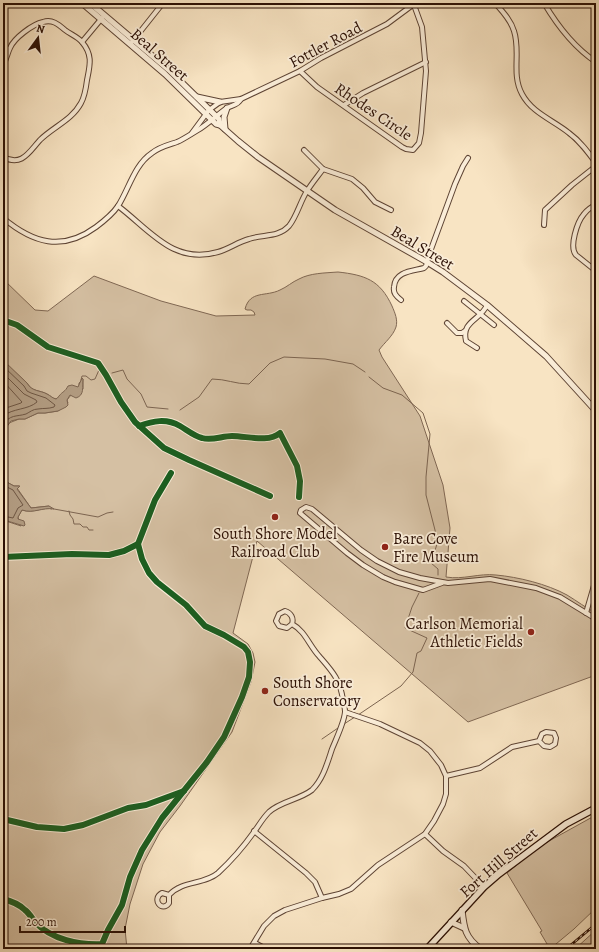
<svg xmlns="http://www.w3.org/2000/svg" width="599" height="952" viewBox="0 0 599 952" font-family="Alegreya,serif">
  <rect width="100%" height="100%" fill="#f8e4c3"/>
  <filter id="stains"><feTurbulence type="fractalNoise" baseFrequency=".005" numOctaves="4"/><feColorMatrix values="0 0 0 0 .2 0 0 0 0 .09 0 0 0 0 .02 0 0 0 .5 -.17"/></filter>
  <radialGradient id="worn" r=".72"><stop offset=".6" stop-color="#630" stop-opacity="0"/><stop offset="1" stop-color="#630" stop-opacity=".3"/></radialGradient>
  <g fill="#d5c0a3" stroke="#806854">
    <path d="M 338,272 C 365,275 380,280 392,306 C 395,313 398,320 396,327 C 393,336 385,342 379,350 L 382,357 L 420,416 L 443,485 L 450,528 L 446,577 C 463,580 479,573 496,575 C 518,577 547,584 567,595 C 577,601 586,608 596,613 L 596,675 L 468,722 L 257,541 L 233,633 L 248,644 L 253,653 L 255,662 L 251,682 L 232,732 L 180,806 L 160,832 L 143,864 L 130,904 L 125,929 L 127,949 L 3,949 L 3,520 L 21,526 L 18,517 L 22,510 C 33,514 44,506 52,509 L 49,506 L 31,508 L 17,488 L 19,486 L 14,486 L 3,480 L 3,432 L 9,423 L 19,419 L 25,419 L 38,413 L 45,413 L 58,411 L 68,403 L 67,400 L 71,395 L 72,396 L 83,389 L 83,379 L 79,383 L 79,387 L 65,392 L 56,399 C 52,398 51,396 47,394 C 40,390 32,392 27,383 L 4,362 L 3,360 L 3,279 L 35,310 L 48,311 L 94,276 L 161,301 L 216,316 L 255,315 L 254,312 L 251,310 L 247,310 L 245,309 C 250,290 266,297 280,290 C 287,287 292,282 299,279 C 310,273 325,273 338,272 Z"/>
    <polygon points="596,815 596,908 574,929 550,949 540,932 542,931 507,873 540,846"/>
    <polygon points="596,930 596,949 575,949"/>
  </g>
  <g fill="#b29c82" stroke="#7c6450">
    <path d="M 3,360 L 27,383 C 32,392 40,390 47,394 C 51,396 52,398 56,399 C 58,398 58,397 59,396 C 63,391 65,392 68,386 L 72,385 L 78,387 L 82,378 L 83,379 C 82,387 85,395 76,398 L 70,395 L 67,400 L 68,405 L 66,407 L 58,411 L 45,413 L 38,413 L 25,419 L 19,419 L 11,421 L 3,432 Z"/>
    <path d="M 3,480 L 14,486 L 20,486 L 17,489 L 31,508 L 49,506 L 54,509 C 42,507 34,514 22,510 L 18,517 L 18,519 L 24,521 L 25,525 L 24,526 L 4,520 Z"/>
  </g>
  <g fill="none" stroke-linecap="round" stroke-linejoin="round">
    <g stroke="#6e5643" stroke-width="1">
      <path d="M 3,366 L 24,386 L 27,391 L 31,393 L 46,398 L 55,405 L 54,407 C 48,409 44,408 38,409 C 33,409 30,412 26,414 C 16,417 10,414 3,425"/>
      <path d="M 3,373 L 24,394 L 36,400 L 37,402 C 28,410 13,408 3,416"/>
      <polyline points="3,381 22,402 21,403 3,409"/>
      <polyline points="3,485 13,490 23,505 18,508 13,518 3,516"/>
    </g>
    <g stroke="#7c6450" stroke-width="1">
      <polyline points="112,373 123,370 127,379 141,394 147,407 168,409"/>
      <polyline points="369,377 383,388 402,395 423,413 430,434 426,477 426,495 435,530 437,544 431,563 438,569 438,575"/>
      <polyline points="81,380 82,376 86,376 91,380 95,379 99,370"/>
      <path d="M 180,410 L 199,397 L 212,379 C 226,379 235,384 249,384 L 270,363 L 284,357 L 325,359 L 353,364 L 365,372"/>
      <polyline points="54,509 98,517 107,513 113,512"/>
      <polyline points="69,511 70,515 73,519 74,524 80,524 83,527 87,527 89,530 93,530"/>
      <polyline points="358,715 401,686 413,672 417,653 421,651 427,638 405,628 412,607 419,593"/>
      <polyline points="344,724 355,717"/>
      <polyline points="322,739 338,728"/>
    </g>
    <defs>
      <g id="minor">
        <path d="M 495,3 C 502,11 511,20 514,31 C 521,52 511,74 522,94 C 532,113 553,120 569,133 C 580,141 588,152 596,163"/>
        <path d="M 544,3 C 557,25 575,48 596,62"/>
        <polyline points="82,42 102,18"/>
        <polyline points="132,42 163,3"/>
        <path d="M 3,65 C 7,59 7,54 10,48 C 14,38 33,24 43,22 C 52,19 58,24 65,30 C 70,34 78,37 82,42 C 93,55 90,65 87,80 C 86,88 85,96 81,103 C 72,120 53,127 40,140 C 29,152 22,167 3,157"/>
        <polyline points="300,71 317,87 402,147 406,149 413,150 419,143 421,133 426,71 422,27 414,5"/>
        <polyline points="344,105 363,93 426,62"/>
        <polyline points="192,133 209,110 220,102 241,99 300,71 321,58 387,24 414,4"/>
        <polyline points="304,150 323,169 352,179 363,188 375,202 391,210"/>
        <path d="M 596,205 C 591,207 587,210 584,214 C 577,222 569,247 576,255 L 596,271"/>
        <path d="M 118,206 C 150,230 173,265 218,252 C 229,249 238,242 249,239 C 263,234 278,238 289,226 C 297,216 300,202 307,191 C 312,183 318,176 323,169"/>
        <path d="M 3,218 C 33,243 62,252 96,227 C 104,221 112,215 118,206 C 129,189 134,165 152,153 C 159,147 168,145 177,142 C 184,139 191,134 198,130 C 208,124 217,115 227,108 C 233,105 238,105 241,99"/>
        <polyline points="544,225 545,210 572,185 596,166"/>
        <path d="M 401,300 C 396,296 393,293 394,287 C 395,271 413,271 424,268 L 426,266 L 430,252 L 455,184 L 463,166 L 468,158"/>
        <polyline points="464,301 494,325"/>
        <polyline points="447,323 457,333 462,333 465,331"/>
        <path d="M 477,348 L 466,341 C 461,321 481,320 487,305"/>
        <polyline points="442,583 423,590 395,582 383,577 363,565 347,553 300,513 301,510 306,507 312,509 361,550 377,561 399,572 420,578 448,583 490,579 536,588 560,597 596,619"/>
        <polyline points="586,613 595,582 595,561 596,557"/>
        <polyline points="446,776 480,768 512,747 539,741 544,746 550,747 555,744 556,738 554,733 546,732 542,734 539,741"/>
        <polyline points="254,831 306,873 315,882 322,898"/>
        <polyline points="425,834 443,851 464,866 484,887"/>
        <path d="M 169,895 L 162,893 C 151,899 162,913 169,903 L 169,895 C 183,880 204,885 218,873 C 231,861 244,846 254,832 C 259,825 263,818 269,812 C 281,801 299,800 312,790 C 323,779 327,764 332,749 C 336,739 344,723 345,712 C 345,708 344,704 343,700 C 340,679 332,671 319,656 C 309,645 305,631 292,624 L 287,628 L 279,626 L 276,621 L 279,614 L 285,611 C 291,613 294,618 292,624"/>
        <polyline points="255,943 266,949"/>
        <polyline points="250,949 264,926 274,916 285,910 322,898 339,894 351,889 378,865 425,834 434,821 443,804 446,794 446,776 441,765 430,751 420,743 380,724 345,712"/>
      </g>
      <g id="tertiary">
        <polyline points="82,3 165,74 216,124 220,125 238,141 258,157 335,210 427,262 443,272 487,305 546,356 596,411"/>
        <polyline points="90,3 169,70 219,119 220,125"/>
        <polyline points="197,97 220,102"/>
        <polyline points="225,129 224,117 227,108"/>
        <path d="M 462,910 C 464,928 465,938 481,949"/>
        <polyline points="451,922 464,928"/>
      </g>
      <polyline id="secondary" points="427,949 484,887 499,874 566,824 596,808"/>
    </defs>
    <use href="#minor" stroke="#5e4434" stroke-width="6"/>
    <use href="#tertiary" stroke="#5e4434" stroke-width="7"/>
    <use href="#secondary" stroke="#2b0f04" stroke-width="8"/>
    <use href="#minor" stroke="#faedd8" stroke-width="4"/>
    <use href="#tertiary" stroke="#faedd8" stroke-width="5"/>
    <use href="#secondary" stroke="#faedd8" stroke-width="5.5"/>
    <defs>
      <polyline id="rail" points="566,949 596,924"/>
    </defs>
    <use href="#rail" stroke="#2b0f04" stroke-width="2.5"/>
    <use href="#rail" stroke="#faedd8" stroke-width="1" stroke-dasharray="3" stroke-linecap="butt"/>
    <defs>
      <g id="cycleway">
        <polyline points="3,320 17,325 48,347 98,363 106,375 121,402 135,422 164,448 189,460 270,496"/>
        <path d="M 139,426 C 153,421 166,418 180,426 C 187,430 194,436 202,438 C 212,441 222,436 232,436 C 247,436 268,443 280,433 L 297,466 L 300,481 L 299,497"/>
        <polyline points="3,557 72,554 109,555 124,551 138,544"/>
        <polyline points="3,819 37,827 64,829 83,825 128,808 146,805 184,791"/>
        <path d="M 3,899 C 11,901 19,904 25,910 C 29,913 32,918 35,922 C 52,940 79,945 102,944 L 108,930 L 122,905 L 130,877 L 142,850 L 162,818 L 207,762 L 224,737 L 242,697 L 249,677 L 250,662 L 248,652 L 244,647 L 224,635 L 205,626 L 186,605 L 157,582 L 149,573 L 142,559 L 138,544 L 155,500 L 171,473"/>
      </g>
    </defs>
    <use href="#cycleway" stroke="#faedd8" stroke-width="8"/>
    <use href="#cycleway" stroke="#1b5e20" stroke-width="6"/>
  </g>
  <g fill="#8f2418" stroke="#faedd8" stroke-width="1.5">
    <circle cx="275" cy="517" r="4"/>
    <circle cx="385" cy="547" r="4"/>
    <circle cx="531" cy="632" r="4"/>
    <circle cx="265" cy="691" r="4"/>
  </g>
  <g text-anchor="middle" stroke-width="3.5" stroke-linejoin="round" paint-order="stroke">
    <g font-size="16" fill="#2b0f04" stroke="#faedd8">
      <text transform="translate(325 44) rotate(-28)" y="6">Fottler Road</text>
      <text transform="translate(160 54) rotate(41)" y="6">Beal Street</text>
      <text transform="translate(374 111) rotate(34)" y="6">Rhodes Circle</text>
      <text transform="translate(423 247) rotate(31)" y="6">Beal Street</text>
      <text transform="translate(498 862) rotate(-41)" y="6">Fort Hill Street</text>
    </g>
    <g font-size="16" fill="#2b0f04" stroke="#faedd8" text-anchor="start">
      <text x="275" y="539" text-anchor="middle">South Shore Model<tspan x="275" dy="18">Railroad Club</tspan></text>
      <text x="393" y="544">Bare Cove<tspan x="393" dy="18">Fire Museum</tspan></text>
      <text x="523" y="629" text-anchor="end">Carlson Memorial<tspan x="523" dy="18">Athletic Fields</tspan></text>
      <text x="273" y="688">South Shore<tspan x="273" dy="18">Conservatory</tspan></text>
    </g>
  </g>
  <rect width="599" height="952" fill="none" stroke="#f8e4c3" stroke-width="16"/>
  <rect x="4" y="4" width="591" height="944" fill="none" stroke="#2b0f04" stroke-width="2"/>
  <rect x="8" y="8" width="583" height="936" fill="none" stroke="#2b0f04"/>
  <g transform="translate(38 38) rotate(15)" stroke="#faedd8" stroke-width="3" paint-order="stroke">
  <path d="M0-3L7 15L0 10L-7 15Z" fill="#2b0f04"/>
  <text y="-6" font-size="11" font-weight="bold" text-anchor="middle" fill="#2b0f04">N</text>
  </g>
  <path d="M20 926v6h105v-6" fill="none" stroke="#2b0f04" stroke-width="2"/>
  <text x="26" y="926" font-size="12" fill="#2b0f04" stroke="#faedd8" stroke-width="3" paint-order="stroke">200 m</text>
  <rect width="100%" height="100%" filter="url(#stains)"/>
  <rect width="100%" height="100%" fill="url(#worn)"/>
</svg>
